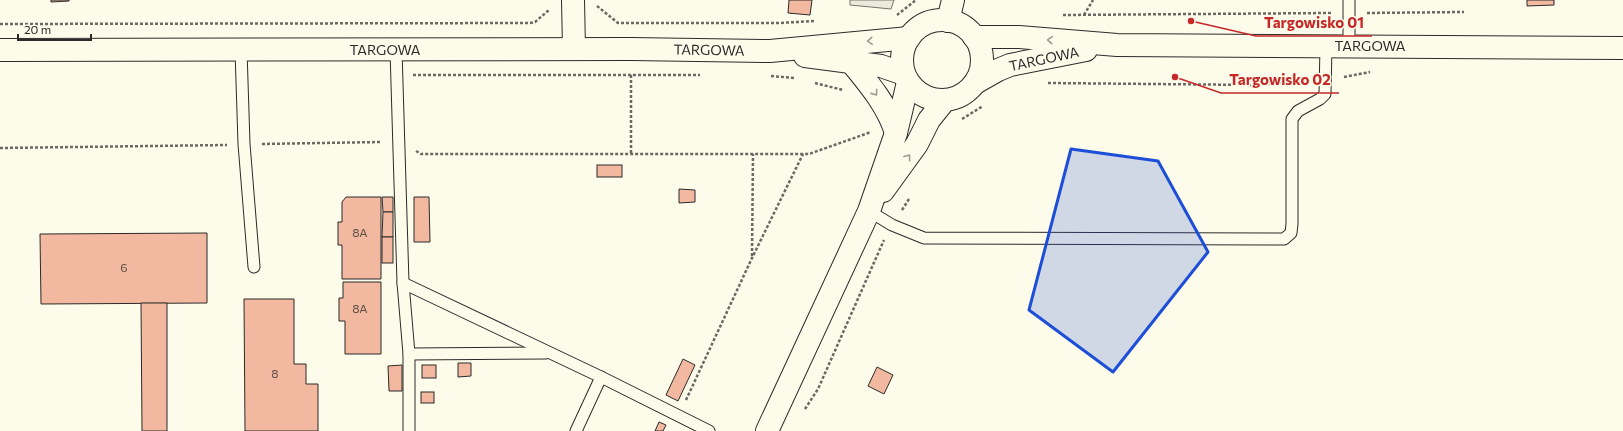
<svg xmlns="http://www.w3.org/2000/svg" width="1623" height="431" viewBox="0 0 1623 431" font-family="Commissioner,sans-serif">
  <rect width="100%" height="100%" fill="#fdfbea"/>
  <polygon fill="#eceadb" stroke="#74746e" points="850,0 894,0 891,9 850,5"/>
  <g fill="#f2b8a0" stroke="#2b2b2b">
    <polygon points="51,0 69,0 69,1 51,2"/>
    <polygon points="789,0 812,0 810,15 788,13"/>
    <polygon points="1527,0 1554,0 1554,5 1527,6"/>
    <rect x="597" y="165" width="25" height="12"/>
    <polygon points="679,189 695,190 695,202 679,203"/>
    <polygon points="346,197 381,197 381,279 342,279 342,245 338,245 338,222 342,222 342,202"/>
    <polygon points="382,197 393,197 393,212 383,212"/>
    <polygon points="414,197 429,197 430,242 414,242"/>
    <polygon points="383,212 393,212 393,237 382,237"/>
    <polygon points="207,233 207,303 41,304 40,234"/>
    <rect x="382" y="237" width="11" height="26"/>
    <polygon points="343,282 381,282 381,354 345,354 345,321 339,321 339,298 343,298"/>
    <polygon points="244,299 294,299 294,364 306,364 306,384 318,384 318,431 245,431"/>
    <polygon points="141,303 167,303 167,431 142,431"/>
    <polygon points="683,359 695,365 678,401 666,395"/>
    <polygon points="458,363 471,363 471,376 458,377"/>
    <polygon points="402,365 402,391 389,391 388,366"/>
    <rect x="422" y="365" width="14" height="13"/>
    <polygon points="877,367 893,375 884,394 868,386"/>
    <rect x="421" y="392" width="13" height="11"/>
    <polygon points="659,422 666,425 663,431 655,431"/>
  </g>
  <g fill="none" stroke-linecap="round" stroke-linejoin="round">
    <defs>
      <g id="lane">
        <polyline points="1349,0 1349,46"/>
        <polyline points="241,50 244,144 254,267"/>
        <polyline points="396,50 403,283 409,354 409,431"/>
        <polyline points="869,211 892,225 924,238 1284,239 1291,233 1292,224 1292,119 1298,111 1320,99 1325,94 1326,46"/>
        <polyline points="403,283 601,377 709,431"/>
        <polyline points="409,354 546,353"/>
        <polyline points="576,431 601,377"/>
      </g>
      <g id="street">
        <polyline points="573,0 574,49"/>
        <polyline points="948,21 953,0"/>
        <polyline points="883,191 917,144 929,120 945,100"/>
        <polyline points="767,431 869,211 896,133 908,82"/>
      </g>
      <g id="secondary">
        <circle cx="942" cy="60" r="40"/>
        <polyline points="974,37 1019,37 1117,45 1623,48"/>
        <polyline points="0,50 631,49 770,51 909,38"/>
        <polyline points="805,56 881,66 904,74"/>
        <path d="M 851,62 C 869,84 888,106 896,133"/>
        <polyline points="975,83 998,70 1010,65 1086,50"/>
      </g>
    </defs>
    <use href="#lane" stroke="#2b2b2b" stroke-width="13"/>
    <use href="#street" stroke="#2b2b2b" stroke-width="24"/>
    <use href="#secondary" stroke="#2b2b2b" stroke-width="24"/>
    <g stroke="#6a6964" stroke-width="2.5" stroke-dasharray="3 2" stroke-linecap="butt">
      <polyline points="597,6 618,23 779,23 815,21"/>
      <polyline points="1367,13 1464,12"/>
      <polyline points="897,15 916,0"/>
      <polyline points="1063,15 1332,13"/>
      <polyline points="1084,15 1093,0"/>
      <polyline points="0,24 530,23 535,22 549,10"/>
      <polyline points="413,75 700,75"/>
      <polyline points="631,75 631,154"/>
      <polyline points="771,76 794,78"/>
      <polyline points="1344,77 1370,72"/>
      <polyline points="815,83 843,90"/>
      <polyline points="1048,83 1256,85 1307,81"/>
      <polyline points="962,119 983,106"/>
      <polyline points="262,144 381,142"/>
      <polyline points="0,148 227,145"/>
      <polyline points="416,151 421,154 809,154 871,132"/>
      <polyline points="902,210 909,199"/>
      <polyline points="752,256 753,154"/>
      <polyline points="686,400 752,258 803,154"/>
      <polyline points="805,409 818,389 884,240"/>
    </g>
    <use href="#lane" stroke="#fdfbea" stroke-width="11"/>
    <use href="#street" stroke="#fdfbea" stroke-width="22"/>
    <use href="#secondary" stroke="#fdfbea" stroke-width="22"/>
  </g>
  <defs><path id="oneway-chevron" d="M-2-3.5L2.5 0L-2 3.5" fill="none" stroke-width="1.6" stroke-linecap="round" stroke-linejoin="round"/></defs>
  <g stroke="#9e9d94">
    <use href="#oneway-chevron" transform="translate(1050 40) rotate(-176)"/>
    <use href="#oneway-chevron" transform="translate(870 41) rotate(176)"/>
    <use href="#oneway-chevron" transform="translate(875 93) rotate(55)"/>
    <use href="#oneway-chevron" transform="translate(908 157) rotate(-54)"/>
  </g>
  <path fill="#1d4ed8" fill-opacity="0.2" stroke="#1d4ed8" stroke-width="3" stroke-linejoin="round" d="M 1071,149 L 1158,161 L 1208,252 L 1113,372 L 1029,310 Z"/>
  <g text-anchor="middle" stroke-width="3" stroke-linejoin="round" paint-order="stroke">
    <g font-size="12" fill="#5d4e48">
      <text x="360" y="237">8A</text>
      <text x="124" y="272">6</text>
      <text x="360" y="313">8A</text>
      <text x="275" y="378">8</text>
    </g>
    <g font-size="14" fill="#2b2b2b" stroke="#fdfbea">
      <text x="1370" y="51">TARGOWA</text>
      <text x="385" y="55">TARGOWA</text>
      <text transform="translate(709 50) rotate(1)" y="5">TARGOWA</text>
      <text transform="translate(1044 59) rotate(-12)" y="5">TARGOWA</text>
    </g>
  </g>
  <path fill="none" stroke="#c62828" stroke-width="1.5" d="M1191 21L1256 36H1372M1175 77L1221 93H1339"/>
  <g fill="#c62828" stroke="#fdfbea" stroke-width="1.5">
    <circle cx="1191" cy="21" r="4"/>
    <circle cx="1175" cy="77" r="4"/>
  </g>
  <g font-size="15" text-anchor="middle" font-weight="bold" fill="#c62828" stroke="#fdfbea" stroke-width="3" stroke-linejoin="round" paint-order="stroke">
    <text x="1314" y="28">Targowisko 01</text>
    <text x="1280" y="85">Targowisko 02</text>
  </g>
  <path d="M18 34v6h73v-6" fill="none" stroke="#2b2b2b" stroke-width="2"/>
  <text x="24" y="34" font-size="12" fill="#2b2b2b" stroke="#fdfbea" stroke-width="3" paint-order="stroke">20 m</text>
</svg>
